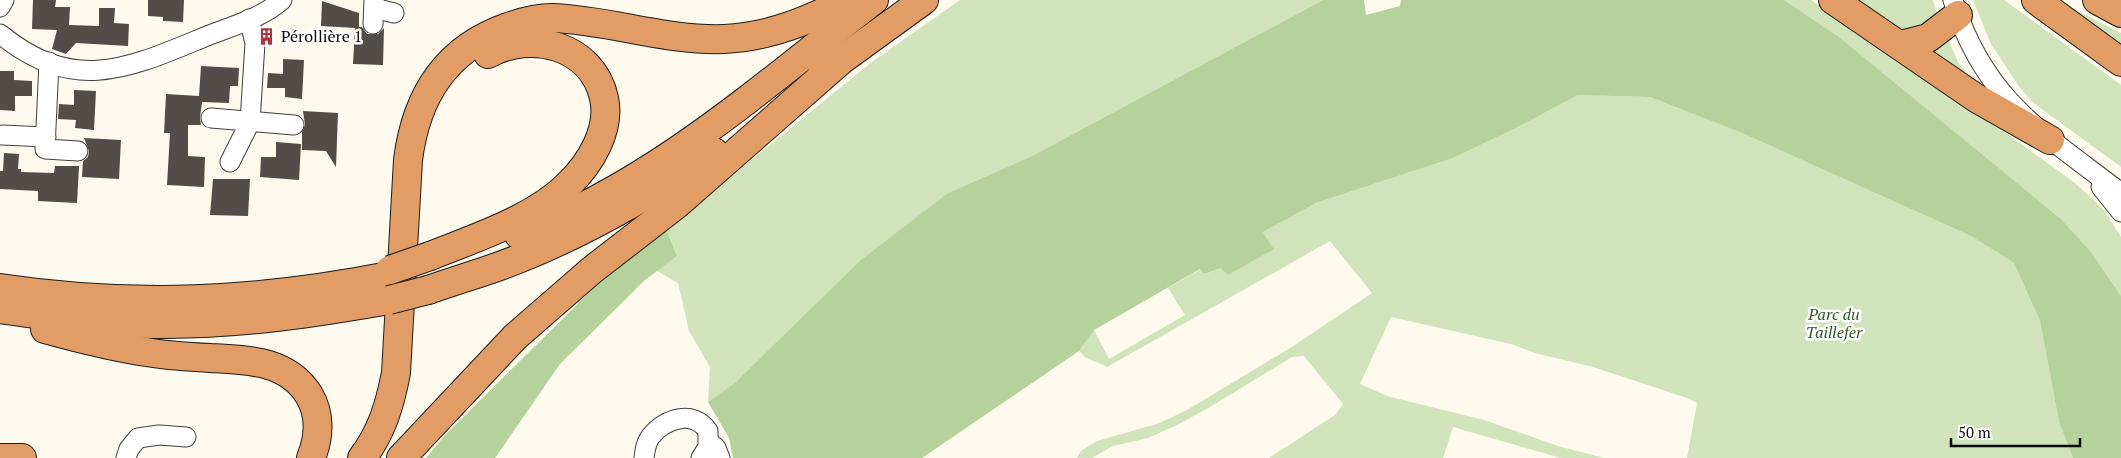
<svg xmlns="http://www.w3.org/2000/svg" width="2121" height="458" viewBox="0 0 2121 458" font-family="'PT Serif',serif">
  <rect width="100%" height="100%" fill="#fdf9ed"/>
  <g fill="#d0e3bb">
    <polygon points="960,0 1323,0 1032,156 948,193 736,382 708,402 710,367 689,331 678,283 657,271 677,256 666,229 872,62"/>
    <polygon points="1784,0 1811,0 1964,103 2075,183 2104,210 2121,237 2121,296 2091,252 2061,219 1839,37"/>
    <polygon points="1851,0 1933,0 1938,16 1937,21 1901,33"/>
    <polygon points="1973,0 2004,0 2121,85 2121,167 2035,104 2020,88 1991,44"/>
    <polygon points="2056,0 2121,33 2121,49"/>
    <polygon points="1948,39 1958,62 1974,86 1924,51"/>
    <polygon points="1578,95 1650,97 1742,133 1971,236 2014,263 2040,321 2059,422 2073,458 1687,458 1697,403 1687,398 1593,367 1535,353 1511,344 1391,317 1360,384 1387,396 1484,420 1558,446 1604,458 1561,458 1453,427 1443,458 1269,458 1335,415 1343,404 1304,356 1292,357 1210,407 1177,425 1148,438 1113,446 1092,458 1077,458 1081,451 1097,441 1160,423 1187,410 1295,345 1372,293 1330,241 1107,367 1085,357 1079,351 1094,330 1109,359 1185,315 1168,288 1201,269 1205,274 1274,249 1263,232 1316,203 1453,158 1520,126"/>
  </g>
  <g fill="#b5d19c">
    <polygon points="1323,0 1364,0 1366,15 1400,6 1401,0 1784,0 1839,37 2061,219 2091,252 2121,296 2121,458 2073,458 2059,422 2040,321 2014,263 1971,236 1742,133 1650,97 1578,95 1520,126 1453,158 1316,203 1263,232 1274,249 1228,275 1221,268 1204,274 1200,269 1094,330 1079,351 922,458 733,458 729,438 708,402 736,382 861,260 948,193 1032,156"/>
    <polygon points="666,229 677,256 645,280 560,364 495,458 426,458 445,435 610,272"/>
  </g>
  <g fill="#534d4a">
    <polygon points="33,0 56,0 55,7 70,7 69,25 99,26 99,8 115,8 114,23 129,24 128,46 76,43 66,54 52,49 57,30 32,29"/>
    <polygon points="148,0 184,0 183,22 163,21 163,17 148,16"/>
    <polygon points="322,1 359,13 359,27 362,27 367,34 378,34 384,28 383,65 353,64 355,28 321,26"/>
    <polygon points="283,59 304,60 302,99 285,97 285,88 267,88 268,73 283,74"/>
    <polygon points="201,66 239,68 238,86 230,86 229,103 202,102 200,118 201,125 188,125 188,156 205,157 204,187 167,185 170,133 164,133 166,94 199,96"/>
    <polygon points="0,71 14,71 14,80 32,81 32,96 15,96 15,111 0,110"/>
    <polygon points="74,90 96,91 94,130 75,128 76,120 58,119 59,104 74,105"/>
    <polygon points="303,111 338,113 336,167 326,151 302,150 302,132 305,125"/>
    <polygon points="84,138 121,140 119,179 82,177 83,161 88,157 89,151"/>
    <polygon points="276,142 301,144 299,180 260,177 261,157 276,157"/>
    <polygon points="4,153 19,154 18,169 21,169 21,172 54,173 55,166 79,166 77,203 38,201 38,191 0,189 0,171 3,171"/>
    <polygon points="213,179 250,179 248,216 210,215"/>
  </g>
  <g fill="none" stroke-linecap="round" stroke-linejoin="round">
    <defs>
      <g id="minor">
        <path d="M 1953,0 C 1984,100 2043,133 2121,193"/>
        <polyline points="0,7 4,0"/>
        <polyline points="374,8 394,13"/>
        <polyline points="373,24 374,0"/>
        <path d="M 0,34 C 75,95 129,68 207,36 C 232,26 262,18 282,0"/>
        <polyline points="49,62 45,149 78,151"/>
        <polyline points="211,118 294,125"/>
        <polyline points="2,135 46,137"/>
        <polyline points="230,162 250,122 255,43 249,19"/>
        <polyline points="2101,187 2121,212"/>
        <polyline points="709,442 716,448 720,458"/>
        <polyline points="126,458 129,449 138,438 159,435 186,437"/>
        <path d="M 644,458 C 645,450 646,442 651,436 C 665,419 693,409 708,431 L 708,447 L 701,458"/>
      </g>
      <g id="highway">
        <polyline points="1833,0 1976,98 2050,140"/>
        <polyline points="2036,0 2121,62"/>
        <polyline points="2097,0 2121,13"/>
        <polyline points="1900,45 1928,38 1958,15"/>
        <polyline points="822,74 924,0"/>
        <path d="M 519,235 C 653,185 762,87 874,0"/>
        <path d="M 430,256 C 475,238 534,219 568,185 C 590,164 611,130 604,98 C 592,45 531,30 488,54"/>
        <path d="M 0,288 C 134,308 256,302 389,276"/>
        <path d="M 428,290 C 451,282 474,275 497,267 C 575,239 646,198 714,152"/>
        <path d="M 0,309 C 55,317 111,325 166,324 C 242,324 315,313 389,300"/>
        <path d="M 45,329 C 81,339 117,348 153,353 C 172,356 191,357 210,358 C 248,360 287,360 309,395 C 321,415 319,438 311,458"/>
        <polyline points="0,458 22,458"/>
        <path d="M 362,458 C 382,432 390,404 396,373 L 408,160 C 416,97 445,49 508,27 C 522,22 537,18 552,18 C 610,20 665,41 724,39 C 770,37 809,20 849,0"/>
        <polyline points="401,458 515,337 592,270 676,205 838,63"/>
      </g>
    </defs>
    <use href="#minor" stroke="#3f3f3f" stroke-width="21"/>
    <use href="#highway" stroke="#1d1d1d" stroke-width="30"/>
    <use href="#minor" stroke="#fff" stroke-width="19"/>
    <use href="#highway" stroke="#e29c66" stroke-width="28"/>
    <defs>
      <g id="highway-bridge">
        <polyline points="390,270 430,256"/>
        <polyline points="389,300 428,290"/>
      </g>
    </defs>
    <use href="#highway-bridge" stroke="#1d1d1d" stroke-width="30" stroke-linecap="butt"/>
    <use href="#highway-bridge" stroke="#e29c66" stroke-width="28"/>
  </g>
  <defs>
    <symbol id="building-bare" viewBox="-9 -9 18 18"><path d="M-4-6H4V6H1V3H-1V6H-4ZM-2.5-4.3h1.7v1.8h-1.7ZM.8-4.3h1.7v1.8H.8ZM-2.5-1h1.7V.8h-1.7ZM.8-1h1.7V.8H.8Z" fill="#aa363d" stroke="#fff" stroke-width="2.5" paint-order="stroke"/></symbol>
  </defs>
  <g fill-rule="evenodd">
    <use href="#building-bare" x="254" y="24" width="25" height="25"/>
  </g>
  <g text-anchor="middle" stroke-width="5" stroke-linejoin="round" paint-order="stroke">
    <g font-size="16" fill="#0c0c0c" stroke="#fff" text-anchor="start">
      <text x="281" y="42">Pérollière 1</text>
    </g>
    <g font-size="16" font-style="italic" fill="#315b25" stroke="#fff">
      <text x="1834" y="320">Parc du<tspan x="1834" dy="18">Taillefer</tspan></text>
    </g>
  </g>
  <path d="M1951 438v8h129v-8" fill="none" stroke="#0c0c0c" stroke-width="2.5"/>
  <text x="1958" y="438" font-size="15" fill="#0c0c0c" stroke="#ffffff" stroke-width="4" paint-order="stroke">50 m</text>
</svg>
